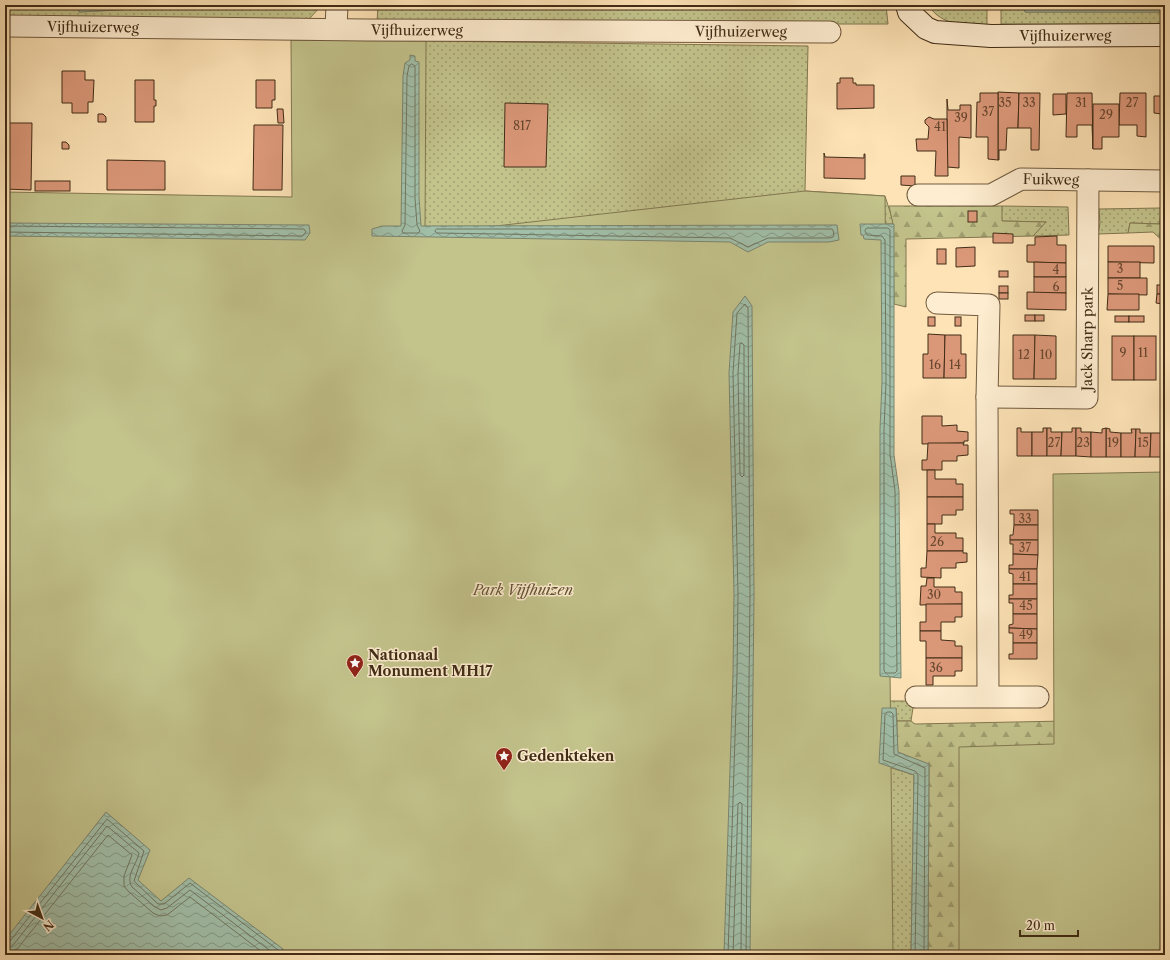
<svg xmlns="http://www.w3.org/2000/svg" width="1170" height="960" viewBox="0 0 1170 960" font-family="'Libre Caslon Text',serif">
  <defs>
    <pattern id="grass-dots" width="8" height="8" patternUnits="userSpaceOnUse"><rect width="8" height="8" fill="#c3c38c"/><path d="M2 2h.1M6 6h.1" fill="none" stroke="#a09f71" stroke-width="1.8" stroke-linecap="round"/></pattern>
    <pattern id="forest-firs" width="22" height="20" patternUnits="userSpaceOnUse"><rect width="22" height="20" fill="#c3c38c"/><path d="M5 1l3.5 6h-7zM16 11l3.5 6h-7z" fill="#a09f71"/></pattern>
    <pattern id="water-waves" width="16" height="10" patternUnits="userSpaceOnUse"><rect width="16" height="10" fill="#a1bfa9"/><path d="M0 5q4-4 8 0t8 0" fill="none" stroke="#859b89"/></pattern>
  </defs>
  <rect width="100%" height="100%" fill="#fde3b6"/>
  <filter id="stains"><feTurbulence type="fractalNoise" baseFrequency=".005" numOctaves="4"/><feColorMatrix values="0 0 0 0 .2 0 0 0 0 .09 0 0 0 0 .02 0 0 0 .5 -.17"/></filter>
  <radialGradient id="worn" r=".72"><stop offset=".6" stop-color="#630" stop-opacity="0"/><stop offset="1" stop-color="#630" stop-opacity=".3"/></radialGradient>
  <g fill="url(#grass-dots)" stroke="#827851">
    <polygon points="5,5 79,5 79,12 208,5 322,5 308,20 5,22"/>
    <polygon points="378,5 411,5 412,8 416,8 416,5 792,9 807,5 886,5 888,24 408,24 377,22"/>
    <path d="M 928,5 L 987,5 L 987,25 C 963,24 943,27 928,5 Z"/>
    <polygon points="1001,5 1024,5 1025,12 1165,12 1165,26 1001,24"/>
    <polygon points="374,38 430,41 808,46 805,191 885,196 894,224 861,224 345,274"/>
    <polygon points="1002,206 1068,207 1069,235 1033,236 1045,222 1001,221"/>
    <polygon points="1161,208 1160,224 1130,223 1128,233 1098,234 1100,223 1099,209"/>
    <polygon points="861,701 914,701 911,721 897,721 896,708 879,764 914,775 911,955 883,955"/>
  </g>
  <g fill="url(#forest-firs)" stroke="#827851">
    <polygon points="1165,204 1165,243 1153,232 1128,233 1130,223 1160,224 1161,208"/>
    <polygon points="889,206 1002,206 1002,221 1046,222 1033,236 906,239 906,307 894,304 893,224"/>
    <polygon points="1165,719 1165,955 928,955 929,765 897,752 897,721 911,721 915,724"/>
  </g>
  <g fill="#c3c38c" stroke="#827851">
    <polygon points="291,40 426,41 425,234 805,191 885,196 893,955 5,955 5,192 292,197"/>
    <polygon points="1165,472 1165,954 959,954 959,747 1054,744 1053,474"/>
  </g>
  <g fill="url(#water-waves)" stroke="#7b846e">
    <polygon points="79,5 208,5 79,12"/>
    <polygon points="495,5 807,5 792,9"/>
    <polygon points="1024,5 1165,5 1165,12 1025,12"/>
    <polygon points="410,55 415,56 415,61 419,62 419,197 421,226 837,225 839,240 829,242 768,242 748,252 730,242 372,236 372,229 382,226 401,226 403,76 405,63 410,60"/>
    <polygon points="5,223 309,225 310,233 305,240 5,236"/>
    <polygon points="860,224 894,224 894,455 899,491 901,678 880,676 880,429 882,382 881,240 864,239 863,235 861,235"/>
    <polygon points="745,296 752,306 754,595 750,955 724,955 733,675 734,594 729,373 733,312"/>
    <polygon points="882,708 896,708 898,752 929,764 928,955 911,955 914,775 879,763"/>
    <polygon points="106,812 150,850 138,880 161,901 189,878 283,949 283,955 5,955 5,940"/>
  </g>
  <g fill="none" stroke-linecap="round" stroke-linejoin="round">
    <g stroke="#717660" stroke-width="1">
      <polyline points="83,5 85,8 138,5"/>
      <polyline points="1028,5 1030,8 1165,8"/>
      <polygon points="412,64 415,66 415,198 417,225 420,231 418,233 403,233 402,231 405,225 407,76 409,66"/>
      <polyline points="5,226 304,229 306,232 302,236 5,232"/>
      <polygon points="867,228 888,228 890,230 890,454 895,491 897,671 895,673 886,673 884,671 884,429 886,382 885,240 882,236 867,235 865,231"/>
      <polygon points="437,229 832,229 833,230 834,235 833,237 829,238 768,238 748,247 730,238 437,233 435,231"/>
      <polygon points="742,343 744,345 744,475 742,477 740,475 738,373 740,344"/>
      <polyline points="5,942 10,941 107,819 144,851 134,881 158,904 164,904 190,883 278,950 279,955"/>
      <path d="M 5,947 L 10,947 L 14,944 L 107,826 L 139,853 C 137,864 125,876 132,887 L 155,907 L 161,910 L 167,908 L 190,890 L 273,953 L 274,955"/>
      <polyline points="5,953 12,952 18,948 108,835 132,855 124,876 124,886 128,891 153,913 160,916 167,915 190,897 266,955"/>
      <polyline points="728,955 737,675 738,594 733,373 737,313 745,304 748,308 750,595 746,955"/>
      <polyline points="733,955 738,804 740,802 742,804 741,955"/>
      <polyline points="915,955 918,775 915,771 883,760 885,714 887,712 891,712 893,714 894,754 925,768 924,955"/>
    </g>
  </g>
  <g fill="#db9879" stroke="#412c16">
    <polygon points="62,71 85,71 85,80 94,80 93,102 88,102 88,113 72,113 72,103 62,103"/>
    <polygon points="840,78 853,78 853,83 856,83 856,85 874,85 874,108 837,109 837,83 840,83"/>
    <polygon points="135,80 154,80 154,100 156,100 156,106 154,106 154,122 135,122"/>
    <polygon points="256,80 275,80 275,100 272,100 272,108 256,108"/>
    <polygon points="998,92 1019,93 1018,128 1007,128 1006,150 999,150 999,160 998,160"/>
    <polygon points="980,93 998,93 998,160 988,159 988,137 976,137 977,102 980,102"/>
    <polygon points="1019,93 1040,93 1039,150 1031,150 1031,128 1018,128"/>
    <polygon points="1067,93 1092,93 1093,149 1092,125 1077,125 1077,137 1066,137"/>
    <polygon points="1120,93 1146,93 1146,137 1137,136 1137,125 1119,125"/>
    <polygon points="1053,94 1066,94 1066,114 1053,115"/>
    <polygon points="1154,96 1162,96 1162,105 1165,105 1165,149 1162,149 1162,114 1154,113"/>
    <polygon points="947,99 948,110 960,110 960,105 971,105 971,138 959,137 959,168 947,167"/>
    <polygon points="505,103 548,104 546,167 504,167"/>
    <polygon points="1093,104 1119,104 1119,137 1102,137 1102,149 1093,149"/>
    <polygon points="277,109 283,109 284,123 278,123"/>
    <polygon points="98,114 103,114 106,117 106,122 98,122"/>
    <polygon points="929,117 934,119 947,119 948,176 935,176 936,151 917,151 916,139 928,139 929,127 925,123 925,120"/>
    <polygon points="5,123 32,123 31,190 5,189"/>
    <polygon points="254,125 283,125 282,190 253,190"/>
    <polygon points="62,142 66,142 69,145 69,149 62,149"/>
    <polygon points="824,153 825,157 864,158 864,154 865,154 865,179 824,178"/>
    <polygon points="107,160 165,161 165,190 107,190"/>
    <polygon points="901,176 915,176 915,186 901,185"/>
    <rect x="35" y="181" width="35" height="10"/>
    <rect x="968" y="211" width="9" height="11"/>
    <polygon points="993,233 1013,234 1013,243 993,243"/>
    <polygon points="1057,236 1057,245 1066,245 1066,263 1027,262 1027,245 1035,245 1035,237"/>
    <polygon points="1108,246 1154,246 1154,263 1108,262"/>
    <polygon points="975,247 975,266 956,267 956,248"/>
    <rect x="937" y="249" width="9" height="15"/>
    <rect x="1161" y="253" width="4" height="10"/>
    <polygon points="1034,262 1066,263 1066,277 1034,277"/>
    <rect x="1108" y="262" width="32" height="16"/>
    <rect x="1161" y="263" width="4" height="9"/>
    <rect x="999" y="271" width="9" height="6"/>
    <rect x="1034" y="277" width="32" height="16"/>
    <polygon points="1108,278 1147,278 1147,295 1108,294"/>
    <rect x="1157" y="285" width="6" height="9"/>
    <rect x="999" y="286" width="9" height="7"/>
    <polygon points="1027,292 1066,293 1066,310 1027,309"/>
    <rect x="999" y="293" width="9" height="6"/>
    <polygon points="1108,294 1139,294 1139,310 1107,310"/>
    <polygon points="1157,294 1163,294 1163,304 1156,303"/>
    <rect x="1025" y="315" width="10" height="6"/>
    <rect x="1035" y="315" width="9" height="6"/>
    <rect x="1115" y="316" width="14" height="6"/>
    <rect x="1129" y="316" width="15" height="6"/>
    <rect x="928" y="317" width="7" height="9"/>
    <rect x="955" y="317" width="6" height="9"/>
    <polygon points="928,334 945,335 944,378 923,378 923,354 928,354"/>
    <polygon points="945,335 961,335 961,354 966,354 966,378 944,378"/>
    <polygon points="1013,335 1035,335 1034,379 1013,379"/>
    <polygon points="1035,335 1056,336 1056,379 1034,379"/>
    <rect x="1112" y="336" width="22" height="44"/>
    <rect x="1134" y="336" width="22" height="44"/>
    <polygon points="922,416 942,416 942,426 957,425 957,431 968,432 968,441 964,441 964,443 922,444"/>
    <polygon points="1017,428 1021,428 1021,432 1032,432 1032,456 1017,456"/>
    <polygon points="1043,428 1047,428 1047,456 1032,456 1032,432 1043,432"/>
    <polygon points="1047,428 1051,428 1051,432 1062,432 1061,456 1047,456"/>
    <polygon points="1072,428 1076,428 1076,456 1061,456 1062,432 1072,432"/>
    <polygon points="1076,428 1081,428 1081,432 1091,432 1091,457 1076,456"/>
    <polygon points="1106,428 1110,429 1110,432 1121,433 1121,457 1106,457"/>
    <polygon points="1106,428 1106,457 1091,457 1091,432 1102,433 1102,429"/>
    <polygon points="1131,429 1136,429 1135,457 1121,457 1121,433 1132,433"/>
    <polygon points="1136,429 1140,429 1140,433 1151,433 1150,457 1135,457"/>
    <polygon points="1161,429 1165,429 1165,457 1150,457 1151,433 1161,433"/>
    <polygon points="928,443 964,443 963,445 968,445 968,455 957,456 957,461 942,461 942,470 922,470 922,460 927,460"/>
    <polygon points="927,470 935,470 935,479 956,479 956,484 963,484 963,497 927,497"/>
    <polygon points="927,497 963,497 963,510 956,510 956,515 942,515 942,524 927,524"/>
    <polygon points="1010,510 1038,510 1038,525 1014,525 1014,514 1010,514"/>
    <polygon points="927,524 935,524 935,533 956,533 956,538 963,538 963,551 927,551"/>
    <polygon points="1014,525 1038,525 1038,540 1010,540 1010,535 1013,535"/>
    <polygon points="1010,540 1038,540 1038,555 1013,554 1013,544 1010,544"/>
    <polygon points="927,551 963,551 963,553 967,553 967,562 956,563 956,568 941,568 941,578 921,577 921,568 926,568"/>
    <polygon points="1013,554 1038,555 1037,569 1009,569 1009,565 1013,565"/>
    <polygon points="1009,569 1037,569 1037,584 1013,584 1013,574 1009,573"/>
    <polygon points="927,578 934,578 934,587 955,587 955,592 962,592 962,604 920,605 921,586 926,586"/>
    <polygon points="1013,584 1037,584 1037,599 1009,599 1009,595 1013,595"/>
    <polygon points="1009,599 1037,599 1037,614 1013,614 1013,603 1009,603"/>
    <polygon points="926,604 962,604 962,617 955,617 955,622 941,622 941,631 920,631 920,622 926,622"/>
    <polygon points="1013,614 1037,614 1037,629 1009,628 1009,625 1013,624"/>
    <polygon points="1009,628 1037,629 1037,643 1013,643 1013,633 1009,633"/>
    <polygon points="920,631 941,631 941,640 955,641 955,646 962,646 962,658 926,658 926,641 920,641"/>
    <polygon points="1013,643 1037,643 1037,659 1009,659 1009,654 1013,654"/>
    <polygon points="926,658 962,658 962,671 955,671 955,676 933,676 933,685 926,685"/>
  </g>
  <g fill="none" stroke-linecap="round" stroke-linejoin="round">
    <defs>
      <g id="street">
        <path id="s1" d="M 5,26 L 366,30 L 830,32"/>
        <polyline points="336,29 337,5"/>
        <path id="s2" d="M 918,195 L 991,195 L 1021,179 L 1165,181"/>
        <polyline points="937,303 989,305 987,397 988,696"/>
        <path id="s3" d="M 987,397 L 1087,398 L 1088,180"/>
        <polyline points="916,697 1038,697"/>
      </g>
      <g id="secondary">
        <path id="s4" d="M 907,5 L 909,12 L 926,28 L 935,32 L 991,36 L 1165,35"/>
      </g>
    </defs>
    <use href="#street" stroke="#705a3e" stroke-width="23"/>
    <use href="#secondary" stroke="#412c16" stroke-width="24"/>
    <use href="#street" stroke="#feedd0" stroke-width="21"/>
    <use href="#secondary" stroke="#feedd0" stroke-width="22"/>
  </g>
  <defs>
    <symbol id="sight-pin" viewBox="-11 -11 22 30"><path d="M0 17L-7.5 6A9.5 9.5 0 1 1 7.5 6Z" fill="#8f2418" stroke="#feedd0"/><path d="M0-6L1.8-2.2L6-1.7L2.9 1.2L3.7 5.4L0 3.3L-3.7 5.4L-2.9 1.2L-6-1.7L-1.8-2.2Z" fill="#fff"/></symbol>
  </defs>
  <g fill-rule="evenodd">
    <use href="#sight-pin" x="345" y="653" width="20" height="27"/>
    <use href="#sight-pin" x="494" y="746" width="20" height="27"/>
  </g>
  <g text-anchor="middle" stroke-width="3" stroke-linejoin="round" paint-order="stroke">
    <g font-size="12" fill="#68472f">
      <text x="1005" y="107">35</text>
      <text x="1029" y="107">33</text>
      <text x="1081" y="107">31</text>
      <text x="1132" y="107">27</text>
      <text x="988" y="116">37</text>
      <text x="1106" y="119">29</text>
      <text x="961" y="122">39</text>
      <text x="522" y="130">817</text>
      <text x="940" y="131">41</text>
      <text x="1120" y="273">3</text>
      <text x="1056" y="274">4</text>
      <text x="1120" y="290">5</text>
      <text x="1056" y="291">6</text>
      <text x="1123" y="357">9</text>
      <text x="1143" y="357">11</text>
      <text x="1024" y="359">12</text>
      <text x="1046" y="359">10</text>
      <text x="935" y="369">16</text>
      <text x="955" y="369">14</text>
      <text x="1054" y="447">27</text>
      <text x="1083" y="447">23</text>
      <text x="1113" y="447">19</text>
      <text x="1143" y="447">15</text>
      <text x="1025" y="523">33</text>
      <text x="937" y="546">26</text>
      <text x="1025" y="552">37</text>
      <text x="1025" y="581">41</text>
      <text x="934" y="599">30</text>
      <text x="1026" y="610">45</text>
      <text x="1026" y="639">49</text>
      <text x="936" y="672">36</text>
    </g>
    <g font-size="14" fill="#412c16" stroke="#feedd0">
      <text dy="5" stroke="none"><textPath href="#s1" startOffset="88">Vijfhuizerweg</textPath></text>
      <text dy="5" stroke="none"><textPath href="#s1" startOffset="412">Vijfhuizerweg</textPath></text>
      <text dy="5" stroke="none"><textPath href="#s1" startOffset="736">Vijfhuizerweg</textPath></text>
      <text dy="5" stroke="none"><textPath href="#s4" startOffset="171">Vijfhuizerweg</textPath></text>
      <text dy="5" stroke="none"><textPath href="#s2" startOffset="137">Fuikweg</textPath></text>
      <text dy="5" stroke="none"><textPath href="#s3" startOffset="159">Jack Sharp park</textPath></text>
    </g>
    <g font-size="14" font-style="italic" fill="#625234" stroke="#feedd0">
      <text x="523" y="595">Park Vijfhuizen</text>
    </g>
    <g font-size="14" font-weight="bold" fill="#412c16" stroke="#feedd0" text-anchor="start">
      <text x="368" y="660">Nationaal<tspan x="368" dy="16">Monument MH17</tspan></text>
      <text x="517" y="761">Gedenkteken</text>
    </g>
  </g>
  <rect width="1170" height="960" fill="none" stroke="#fde3b6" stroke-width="20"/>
  <rect x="6" y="6" width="1158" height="948" fill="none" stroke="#412c16" stroke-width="2"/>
  <rect x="10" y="10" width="1150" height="940" fill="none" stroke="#412c16"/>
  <g transform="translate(42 918) rotate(139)" stroke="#feedd0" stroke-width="3" paint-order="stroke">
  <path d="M0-3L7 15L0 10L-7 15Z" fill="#412c16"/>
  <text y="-6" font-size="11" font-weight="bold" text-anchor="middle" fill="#412c16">N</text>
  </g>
  <path d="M1020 930v6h58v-6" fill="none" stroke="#412c16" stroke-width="2"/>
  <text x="1026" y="930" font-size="12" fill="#412c16" stroke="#feedd0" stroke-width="3" paint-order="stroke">20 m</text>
  <rect width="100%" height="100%" filter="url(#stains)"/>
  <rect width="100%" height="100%" fill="url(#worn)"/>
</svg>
